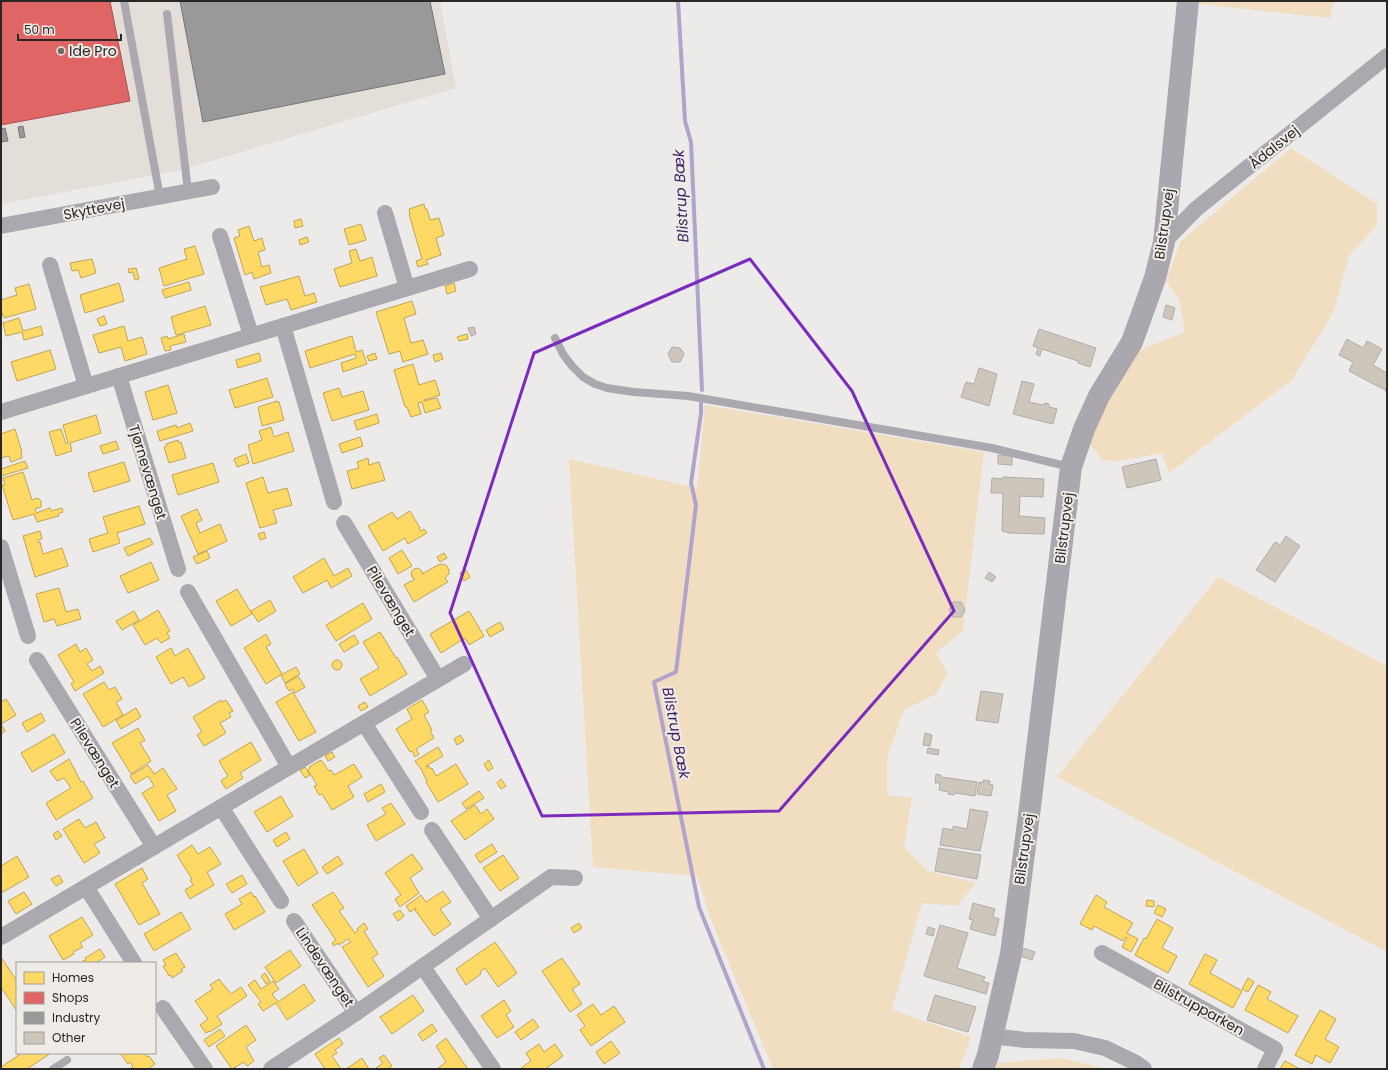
<svg xmlns="http://www.w3.org/2000/svg" width="1388" height="1070" viewBox="0 0 1388 1070" font-family="Poppins,sans-serif">
  <rect width="100%" height="100%" fill="#edebe9"/>
  <polygon fill="#e3ded8" points="1,1 440,1 456,88 181,170 1,204"/>
  <g fill="#f1dec0">
    <polygon points="1199,1 1334,1 1330,18 1199,4"/>
    <polygon points="1291,148 1377,204 1377,225 1349,256 1334,311 1292,380 1169,473 1162,453 1118,461 1102,460 1087,440 1138,351 1185,332 1179,299 1166,281 1181,241"/>
    <polygon points="705,405 984,452 963,631 936,653 948,673 936,694 904,710 887,758 887,795 912,798 904,847 928,871 976,883 957,906 922,903 892,1010 971,1037 959,1069 773,1069 711,920 697,876 593,867 569,459 697,488"/>
    <polygon points="1218,577 1387,666 1387,952 1057,777"/>
    <polygon points="1062,1058 1106,1069 996,1069 997,1063"/>
  </g>
  <g fill="#ffd966" stroke="#bfa453">
    <polygon points="424,204 425,209 427,209 430,220 439,218 444,235 436,238 441,255 426,260 428,264 418,267 416,261 422,259 409,214 410,214 409,209"/>
    <polygon points="301,219 303,226 295,228 294,221"/>
    <polygon points="361,224 366,240 349,245 344,229"/>
    <polygon points="249,226 254,241 262,238 265,250 258,252 262,267 269,265 271,273 254,279 252,272 245,275 234,238 240,236 238,230"/>
    <polygon points="307,237 309,242 300,245 299,240"/>
    <polygon points="195,246 204,274 164,286 159,268 187,259 184,249"/>
    <polygon points="356,249 360,261 372,257 377,276 340,287 334,269 352,263 349,251"/>
    <polygon points="92,259 96,273 81,278 78,270 72,271 70,263"/>
    <polygon points="136,268 139,279 135,280 133,272 129,273 128,269"/>
    <polygon points="299,276 305,296 314,293 317,302 291,310 287,299 266,305 260,287"/>
    <polygon points="189,282 191,290 165,298 162,290"/>
    <polygon points="119,283 124,301 85,313 80,295"/>
    <polygon points="454,283 456,291 447,294 445,286"/>
    <polygon points="29,284 36,309 4,318 1,310 1,300 17,295 15,288"/>
    <polygon points="412,301 416,314 404,318 411,343 423,340 428,354 403,362 400,351 389,354 376,312"/>
    <polygon points="205,306 211,325 176,335 171,317"/>
    <polygon points="104,316 107,324 100,326 97,319"/>
    <polygon points="19,318 23,331 41,326 43,335 24,340 22,332 6,336 3,323"/>
    <polygon points="124,326 128,341 142,337 147,354 125,361 121,347 99,353 93,335"/>
    <polygon points="184,334 186,342 170,346 171,350 165,351 161,338 167,336 168,339"/>
    <polygon points="467,334 468,339 459,341 457,337"/>
    <polygon points="352,336 356,352 362,350 367,364 343,372 341,363 356,358 355,354 310,368 305,351"/>
    <polygon points="50,350 56,369 17,381 11,362"/>
    <polygon points="259,353 261,361 238,368 236,360"/>
    <polygon points="375,353 377,359 369,361 367,356"/>
    <polygon points="441,353 443,359 435,362 433,355"/>
    <polygon points="413,364 419,385 435,380 440,395 424,400 424,401 437,398 441,408 425,413 422,402 418,403 421,414 411,417 407,407 405,407 394,370"/>
    <polygon points="267,378 273,397 235,408 229,390"/>
    <polygon points="168,385 177,413 153,420 145,392"/>
    <polygon points="339,388 342,397 363,391 369,410 332,421 323,393"/>
    <polygon points="277,401 277,402 279,402 284,420 262,426 258,407"/>
    <polygon points="377,414 379,423 357,430 354,421"/>
    <polygon points="96,415 101,433 70,443 72,451 56,456 49,432 61,429 66,444 68,443 63,425"/>
    <polygon points="190,423 193,431 160,441 157,431 176,425 177,428"/>
    <polygon points="271,427 274,437 288,432 294,451 253,464 248,445 262,440 259,431"/>
    <polygon points="15,429 22,452 21,452 22,458 11,462 9,456 1,458 1,434"/>
    <polygon points="360,437 363,446 342,453 339,444"/>
    <polygon points="178,440 179,443 181,442 186,458 169,463 164,447 167,446 166,444"/>
    <polygon points="116,441 119,449 103,454 100,446"/>
    <polygon points="246,454 249,463 237,467 234,459"/>
    <polygon points="368,458 369,465 379,462 385,480 352,489 347,471 359,468 357,462"/>
    <polygon points="25,461 28,468 1,476 1,469"/>
    <polygon points="124,462 130,481 94,492 88,473"/>
    <polygon points="213,463 219,482 178,495 172,475"/>
    <polygon points="23,472 32,500 38,498 41,501 41,507 35,509 36,513 50,508 51,511 62,508 63,512 58,514 59,516 37,522 34,514 13,520 2,485 5,485 3,478"/>
    <polygon points="263,477 268,493 287,488 292,505 273,510 277,523 260,528 246,483"/>
    <polygon points="139,506 145,524 117,533 120,543 93,552 89,539 108,533 103,517"/>
    <polygon points="197,509 202,520 196,523 200,533 220,524 227,541 198,554 181,516"/>
    <polygon points="410,511 420,528 419,529 420,531 424,529 427,533 408,544 405,538 383,551 368,526 392,512 397,519"/>
    <polygon points="40,531 42,539 38,540 38,543 40,542 43,554 62,548 68,566 35,577 23,536"/>
    <polygon points="264,532 266,538 260,540 258,534"/>
    <polygon points="150,538 153,544 128,556 124,548"/>
    <polygon points="402,550 412,566 398,574 389,558"/>
    <polygon points="207,551 210,558 197,564 193,557"/>
    <polygon points="444,553 447,558 440,562 437,557"/>
    <polygon points="324,558 334,576 348,568 352,576 331,588 327,580 303,593 293,577"/>
    <polygon points="151,562 159,580 128,593 120,576"/>
    <polygon points="443,564 447,566 449,570 449,574 445,578 448,582 414,602 404,585 415,579 412,577 411,572 414,569 418,568 422,571 422,574 438,565"/>
    <polygon points="466,570 470,577 464,581 460,573"/>
    <polygon points="59,588 66,612 78,609 81,619 57,626 54,619 44,622 36,594"/>
    <polygon points="237,589 252,614 231,626 216,601"/>
    <polygon points="270,600 276,611 258,622 251,611"/>
    <polygon points="363,603 372,619 336,641 326,625"/>
    <polygon points="158,610 170,631 167,633 170,638 161,643 157,638 145,645 133,625"/>
    <polygon points="134,611 139,620 122,630 116,621"/>
    <polygon points="469,611 484,636 469,645 465,638 441,653 430,634"/>
    <polygon points="500,622 504,629 490,637 486,630"/>
    <polygon points="380,632 396,658 397,657 407,674 370,696 360,679 379,668 363,642"/>
    <polygon points="266,634 271,644 266,647 282,674 266,684 244,648"/>
    <polygon points="354,635 359,643 344,652 339,644"/>
    <polygon points="76,644 80,652 86,648 93,660 87,664 92,671 100,666 104,673 75,691 71,684 74,682 58,655"/>
    <polygon points="171,648 175,656 188,648 205,678 189,687 183,677 171,684 156,657"/>
    <circle cx="337" cy="665" r="5"/>
    <polygon points="296,667 300,674 285,683 281,675"/>
    <polygon points="298,676 305,687 295,693 293,689 289,691 285,684"/>
    <polygon points="104,682 109,690 115,687 122,699 116,702 123,715 103,727 83,694"/>
    <polygon points="293,692 316,732 299,741 276,702"/>
    <polygon points="6,699 16,715 1,724 5,731 1,734 1,702"/>
    <polygon points="221,700 222,702 226,700 233,711 229,713 231,717 220,723 226,733 204,746 197,735 202,732 193,717"/>
    <polygon points="422,700 429,712 424,715 432,730 430,731 434,738 416,749 419,754 415,757 412,751 410,752 396,729 412,719 407,709"/>
    <polygon points="365,702 368,707 361,711 358,706"/>
    <polygon points="136,708 141,717 121,729 116,720"/>
    <polygon points="41,713 45,721 27,732 22,723"/>
    <polygon points="138,728 145,740 140,743 151,761 131,774 112,743"/>
    <polygon points="54,734 65,753 32,772 21,753"/>
    <polygon points="460,735 464,741 457,745 454,739"/>
    <polygon points="251,742 261,760 240,773 243,778 226,789 221,781 228,776 219,761"/>
    <polygon points="438,747 443,756 426,766 426,767 429,766 431,769 432,768 436,776 456,764 468,784 438,802 426,782 427,781 421,769 415,761"/>
    <polygon points="332,752 335,757 328,761 325,756"/>
    <polygon points="69,759 81,782 83,781 93,798 56,820 46,803 71,788 64,778 57,781 50,771"/>
    <polygon points="321,760 329,771 331,770 334,775 354,764 362,777 348,786 354,797 332,810 322,794 319,795 314,786 317,785 308,770 310,768 309,767"/>
    <polygon points="489,760 493,768 488,771 484,764"/>
    <polygon points="148,765 154,774 163,768 177,789 167,795 176,811 159,821 142,793 154,786 148,776 135,784 130,776"/>
    <polygon points="305,767 310,775 305,778 300,770"/>
    <polygon points="501,779 506,786 501,789 497,783"/>
    <polygon points="381,784 385,792 368,802 364,794"/>
    <polygon points="479,791 484,798 466,809 462,803"/>
    <polygon points="281,796 293,816 267,832 254,812"/>
    <polygon points="391,803 405,824 376,841 367,825 386,814 382,808"/>
    <polygon points="475,805 481,814 487,809 494,819 465,840 451,821"/>
    <polygon points="79,819 85,828 96,822 105,838 94,844 100,853 84,863 63,829"/>
    <polygon points="58,831 62,836 56,840 53,834"/>
    <polygon points="286,832 290,839 277,847 273,840"/>
    <polygon points="492,844 497,852 480,863 475,855"/>
    <polygon points="192,845 198,854 210,847 221,864 207,872 214,885 190,899 185,890 193,885 190,880 192,879 177,855"/>
    <polygon points="304,849 318,873 298,886 283,861"/>
    <polygon points="412,854 423,869 410,878 419,893 400,907 395,899 401,895 385,873"/>
    <polygon points="503,855 519,878 500,891 483,868"/>
    <polygon points="17,856 29,877 3,892 1,889 1,866"/>
    <polygon points="338,856 343,864 327,874 322,867"/>
    <polygon points="142,868 148,879 142,883 160,914 139,925 115,884"/>
    <polygon points="59,875 63,882 56,886 51,879"/>
    <polygon points="242,875 247,884 232,893 226,884"/>
    <polygon points="443,891 451,902 440,909 451,924 434,936 415,910 416,908 410,912 406,906 421,895 426,902"/>
    <polygon points="24,892 32,904 16,914 8,901"/>
    <polygon points="251,892 254,897 255,896 265,912 234,930 225,914 242,904 239,899"/>
    <polygon points="333,892 344,908 339,911 355,933 358,931 357,929 364,923 368,929 364,931 378,954 372,958 384,976 368,987 342,947 351,942 348,939 339,945 338,943 334,946 332,943 336,940 312,905"/>
    <polygon points="1096,895 1107,902 1104,907 1133,923 1127,933 1138,939 1131,952 1122,947 1127,938 1125,937 1123,941 1094,926 1092,930 1080,924"/>
    <polygon points="1147,900 1154,901 1154,907 1146,906"/>
    <polygon points="1158,905 1166,909 1162,917 1154,913"/>
    <polygon points="400,910 404,916 398,921 393,914"/>
    <polygon points="181,912 191,929 154,951 144,934"/>
    <polygon points="82,917 93,935 80,943 83,947 73,952 74,954 63,960 49,936"/>
    <polygon points="1157,919 1173,928 1162,948 1177,956 1168,973 1135,955 1144,938 1146,939"/>
    <polygon points="579,923 582,928 574,933 571,928"/>
    <polygon points="495,942 517,973 498,987 485,968 480,972 481,974 466,985 456,969"/>
    <polygon points="100,949 105,957 96,963 84,963 83,961 86,960 85,958"/>
    <polygon points="290,950 301,966 276,983 265,967"/>
    <polygon points="176,953 185,967 181,969 183,971 172,978 171,975 169,976 163,966 166,965 163,960"/>
    <polygon points="1205,954 1217,960 1210,973 1242,991 1233,1008 1189,984"/>
    <polygon points="1,957 17,981 17,1011 1,987"/>
    <polygon points="562,958 580,984 572,989 582,1004 570,1012 542,971"/>
    <polygon points="265,973 270,981 266,984 261,976"/>
    <polygon points="1248,978 1254,982 1248,992 1242,989"/>
    <polygon points="219,979 231,994 241,987 247,996 217,1016 222,1024 210,1032 209,1031 206,1033 200,1025 208,1019 195,1001 213,989 210,985"/>
    <polygon points="255,980 261,989 273,981 279,989 272,994 278,1002 304,984 315,1001 287,1020 276,1003 263,1011 258,1004 261,1002 248,985"/>
    <polygon points="1258,985 1271,992 1267,999 1298,1016 1288,1033 1245,1010"/>
    <polygon points="413,995 424,1011 392,1034 380,1017"/>
    <polygon points="504,1000 511,1011 506,1015 514,1027 497,1038 481,1016"/>
    <polygon points="593,1004 601,1015 614,1006 625,1022 591,1046 580,1030 585,1026 577,1015"/>
    <polygon points="1320,1010 1336,1019 1325,1039 1339,1047 1330,1063 1316,1055 1312,1064 1295,1055"/>
    <polygon points="533,1019 539,1027 521,1040 515,1032"/>
    <polygon points="432,1024 437,1031 423,1041 418,1034"/>
    <polygon points="246,1025 256,1040 246,1047 254,1061 247,1066 244,1062 232,1069 216,1046"/>
    <polygon points="220,1029 225,1036 209,1047 204,1040"/>
    <polygon points="339,1038 343,1044 335,1050 337,1053 332,1056 341,1069 325,1069 315,1054"/>
    <polygon points="446,1038 468,1069 437,1069 446,1062 436,1046"/>
    <polygon points="611,1041 620,1053 604,1064 596,1052"/>
    <polygon points="539,1044 544,1052 555,1044 563,1056 545,1069 520,1069 531,1061 526,1053"/>
    <polygon points="22,1053 51,1053 27,1069 1,1069 1,1067"/>
    <polygon points="120,1053 145,1053 147,1057 149,1056 155,1064 148,1069 132,1069 131,1068 133,1067 130,1062 128,1064"/>
    <polygon points="384,1055 392,1066 388,1069 386,1068 384,1069 377,1069 376,1068 383,1063 379,1058"/>
    <polygon points="362,1058 369,1069 346,1069"/>
    <polygon points="1285,1061 1300,1069 1280,1069"/>
  </g>
  <polygon fill="#e06666" stroke="#a95353" points="1,1 110,1 130,101 1,125"/>
  <g fill="#999" stroke="#777776">
    <polygon points="180,1 430,1 445,74 203,122"/>
    <polygon points="23,126 25,137 20,138 18,127"/>
    <polygon points="5,128 8,141 1,142 1,129"/>
  </g>
  <g fill="none" stroke-linecap="round" stroke-linejoin="round">
    <g stroke="#b1a4cb" stroke-width="4">
      <polyline points="678,1 685,121 691,142 702,390"/>
      <polyline points="701,403 701,413 691,483 696,505 676,672 654,682 699,907 764,1069"/>
    </g>
  </g>
  <g fill="#cec6bb" stroke="#aeadab">
    <polygon points="1166,305 1175,308 1172,320 1163,317"/>
    <polygon points="474,327 476,334 471,336 468,328"/>
    <polygon points="1039,329 1096,348 1090,367 1078,363 1078,361 1042,349 1040,356 1036,354 1038,348 1033,346"/>
    <polygon points="1347,339 1363,348 1367,341 1382,349 1373,365 1387,373 1387,392 1385,391 1386,389 1383,389 1349,371 1353,362 1339,355"/>
    <polygon points="672,347 680,348 684,354 680,362 672,362 668,354"/>
    <polygon points="979,368 997,374 989,406 961,397 966,382 974,384"/>
    <polygon points="1022,381 1034,384 1029,402 1043,405 1045,403 1049,404 1049,407 1057,409 1053,424 1013,414"/>
    <polygon points="998,455 1012,456 1012,465 998,464"/>
    <polygon points="1156,459 1161,480 1127,488 1122,467"/>
    <polygon points="1003,477 1044,479 1043,497 1020,496 1019,516 1045,518 1044,534 1009,533 1002,531 1003,493 991,493 992,478 1003,479"/>
    <polygon points="1286,536 1300,546 1275,582 1256,570 1275,542 1280,545"/>
    <polygon points="989,572 996,577 992,582 985,578"/>
    <polygon points="953,602 961,602 965,610 961,617 953,617 949,610"/>
    <polygon points="981,691 1003,694 998,723 976,720"/>
    <polygon points="925,733 932,735 930,746 923,745"/>
    <polygon points="928,748 939,750 938,755 927,753"/>
    <polygon points="936,774 941,775 941,777 977,782 975,796 955,793 954,795 948,794 949,792 939,790 940,783 935,783"/>
    <polygon points="983,780 990,781 989,784 993,785 991,796 977,794 979,782 983,783"/>
    <polygon points="970,809 988,812 980,851 940,845 943,828 953,830 953,826 967,829"/>
    <polygon points="939,848 981,855 977,879 935,871"/>
    <polygon points="973,903 995,909 993,917 999,919 995,936 970,929 973,920 969,919"/>
    <polygon points="940,925 968,933 957,968 985,977 983,981 989,983 986,994 924,976"/>
    <polygon points="928,927 935,929 933,936 926,934"/>
    <polygon points="1023,948 1035,952 1032,960 1020,956"/>
    <polygon points="935,995 976,1007 968,1032 927,1020"/>
  </g>
  <g fill="none" stroke-linecap="round" stroke-linejoin="round">
    <g stroke="#aba8b0" stroke-width="8">
      <polyline points="124,1 160,197"/>
      <polyline points="167,14 188,191"/>
      <polyline points="555,338 563,354 572,366 583,377 595,384 607,388 634,392 688,396 992,448 1070,467"/>
      <polyline points="53,1069 67,1060"/>
    </g>
    <g stroke="#aba8b0" stroke-width="16">
      <polyline points="385,213 407,288"/>
      <polyline points="1,226 212,187"/>
      <polyline points="220,236 251,335"/>
      <polyline points="1164,242 1196,209 1387,56"/>
      <polyline points="50,265 86,386"/>
      <polyline points="283,326 334,502"/>
      <polyline points="119,376 178,569"/>
      <polyline points="1,412 470,269"/>
      <polyline points="344,523 438,679"/>
      <polyline points="1,547 28,636"/>
      <polyline points="188,592 289,767"/>
      <polyline points="37,660 154,847"/>
      <polyline points="364,723 421,812"/>
      <polyline points="221,807 281,901"/>
      <polyline points="432,830 491,919"/>
      <polyline points="86,887 134,963"/>
      <polyline points="294,921 356,1013"/>
      <polyline points="1,937 464,664"/>
      <polyline points="1102,953 1275,1049 1265,1069"/>
      <polyline points="423,967 493,1069"/>
      <polyline points="163,1008 205,1069"/>
      <polyline points="992,1036 1025,1040 1074,1041 1105,1048 1136,1063 1144,1069"/>
      <polyline points="271,1069 356,1013 551,877 575,878"/>
    </g>
    <polyline stroke="#aaa7ae" stroke-width="22" points="983,1069 988,1055 1011,954 1030,807 1071,467 1084,429 1099,396 1132,342 1155,278 1164,242 1188,1"/>
  </g>
  <path fill="none" stroke="#7b2cbf" stroke-width="3" stroke-linejoin="round" d="M 750,259 L 852,391 L 954,611 L 779,811 L 542,816 L 450,613 L 534,353 Z"/>
  <circle fill="#6e6c6a" stroke="#efece7" stroke-width="1.5" cx="61" cy="51" r="4"/>
  <g text-anchor="middle" stroke-width="4" stroke-linejoin="round" paint-order="stroke">
    <g font-size="14" fill="#292826" stroke="#efece7" text-anchor="start">
      <text x="69" y="56">Ide Pro</text>
    </g>
    <g font-size="14" fill="#292826" stroke="#efece7">
      <text transform="translate(1274 147) rotate(-39)" y="5">Ådalsvej</text>
      <text transform="translate(94 209) rotate(-11)" y="5">Skyttevej</text>
      <text transform="translate(1164 224) rotate(-82)" y="5">Bilstrupvej</text>
      <text transform="translate(148 472) rotate(73)" y="5">Tjørnevænget</text>
      <text transform="translate(1064 528) rotate(-83)" y="5">Bilstrupvej</text>
      <text transform="translate(391 601) rotate(59)" y="5">Pilevænget</text>
      <text transform="translate(95 753) rotate(58)" y="5">Pilevænget</text>
      <text transform="translate(1024 849) rotate(-82)" y="5">Bilstrupvej</text>
      <text transform="translate(325 967) rotate(56)" y="5">Lindevænget</text>
      <text transform="translate(1199 1007) rotate(29)" y="5">Bilstrupparken</text>
    </g>
    <g font-size="15" font-style="italic" fill="#391e61" stroke="#efece7">
      <text transform="translate(681 196) rotate(-93)" y="5">Blistrup Bæk</text>
      <text transform="translate(676 733) rotate(79)" y="5">Blistrup Bæk</text>
    </g>
  </g>
  <rect width="1388" height="1070" fill="none" stroke="#292826" stroke-width="4"/>
  <rect x="16" y="962" width="140" height="92" fill="#efece7" stroke="#a09e9a"/>
  <rect x="24" y="972" width="20" height="12" fill="#ffd966" stroke="#a09e9a"/>
  <text x="52" y="982" font-size="12" fill="#292826">Homes</text>
  <rect x="24" y="992" width="20" height="12" fill="#e06666" stroke="#a09e9a"/>
  <text x="52" y="1002" font-size="12" fill="#292826">Shops</text>
  <rect x="24" y="1012" width="20" height="12" fill="#999999" stroke="#a09e9a"/>
  <text x="52" y="1022" font-size="12" fill="#292826">Industry</text>
  <rect x="24" y="1032" width="20" height="12" fill="#cec6bb" stroke="#a09e9a"/>
  <text x="52" y="1042" font-size="12" fill="#292826">Other</text>
  <path d="M18 34v6h103v-6" fill="none" stroke="#292826" stroke-width="2"/>
  <text x="24" y="34" font-size="12" fill="#292826" stroke="#efece7" stroke-width="3" paint-order="stroke">50 m</text>
</svg>
